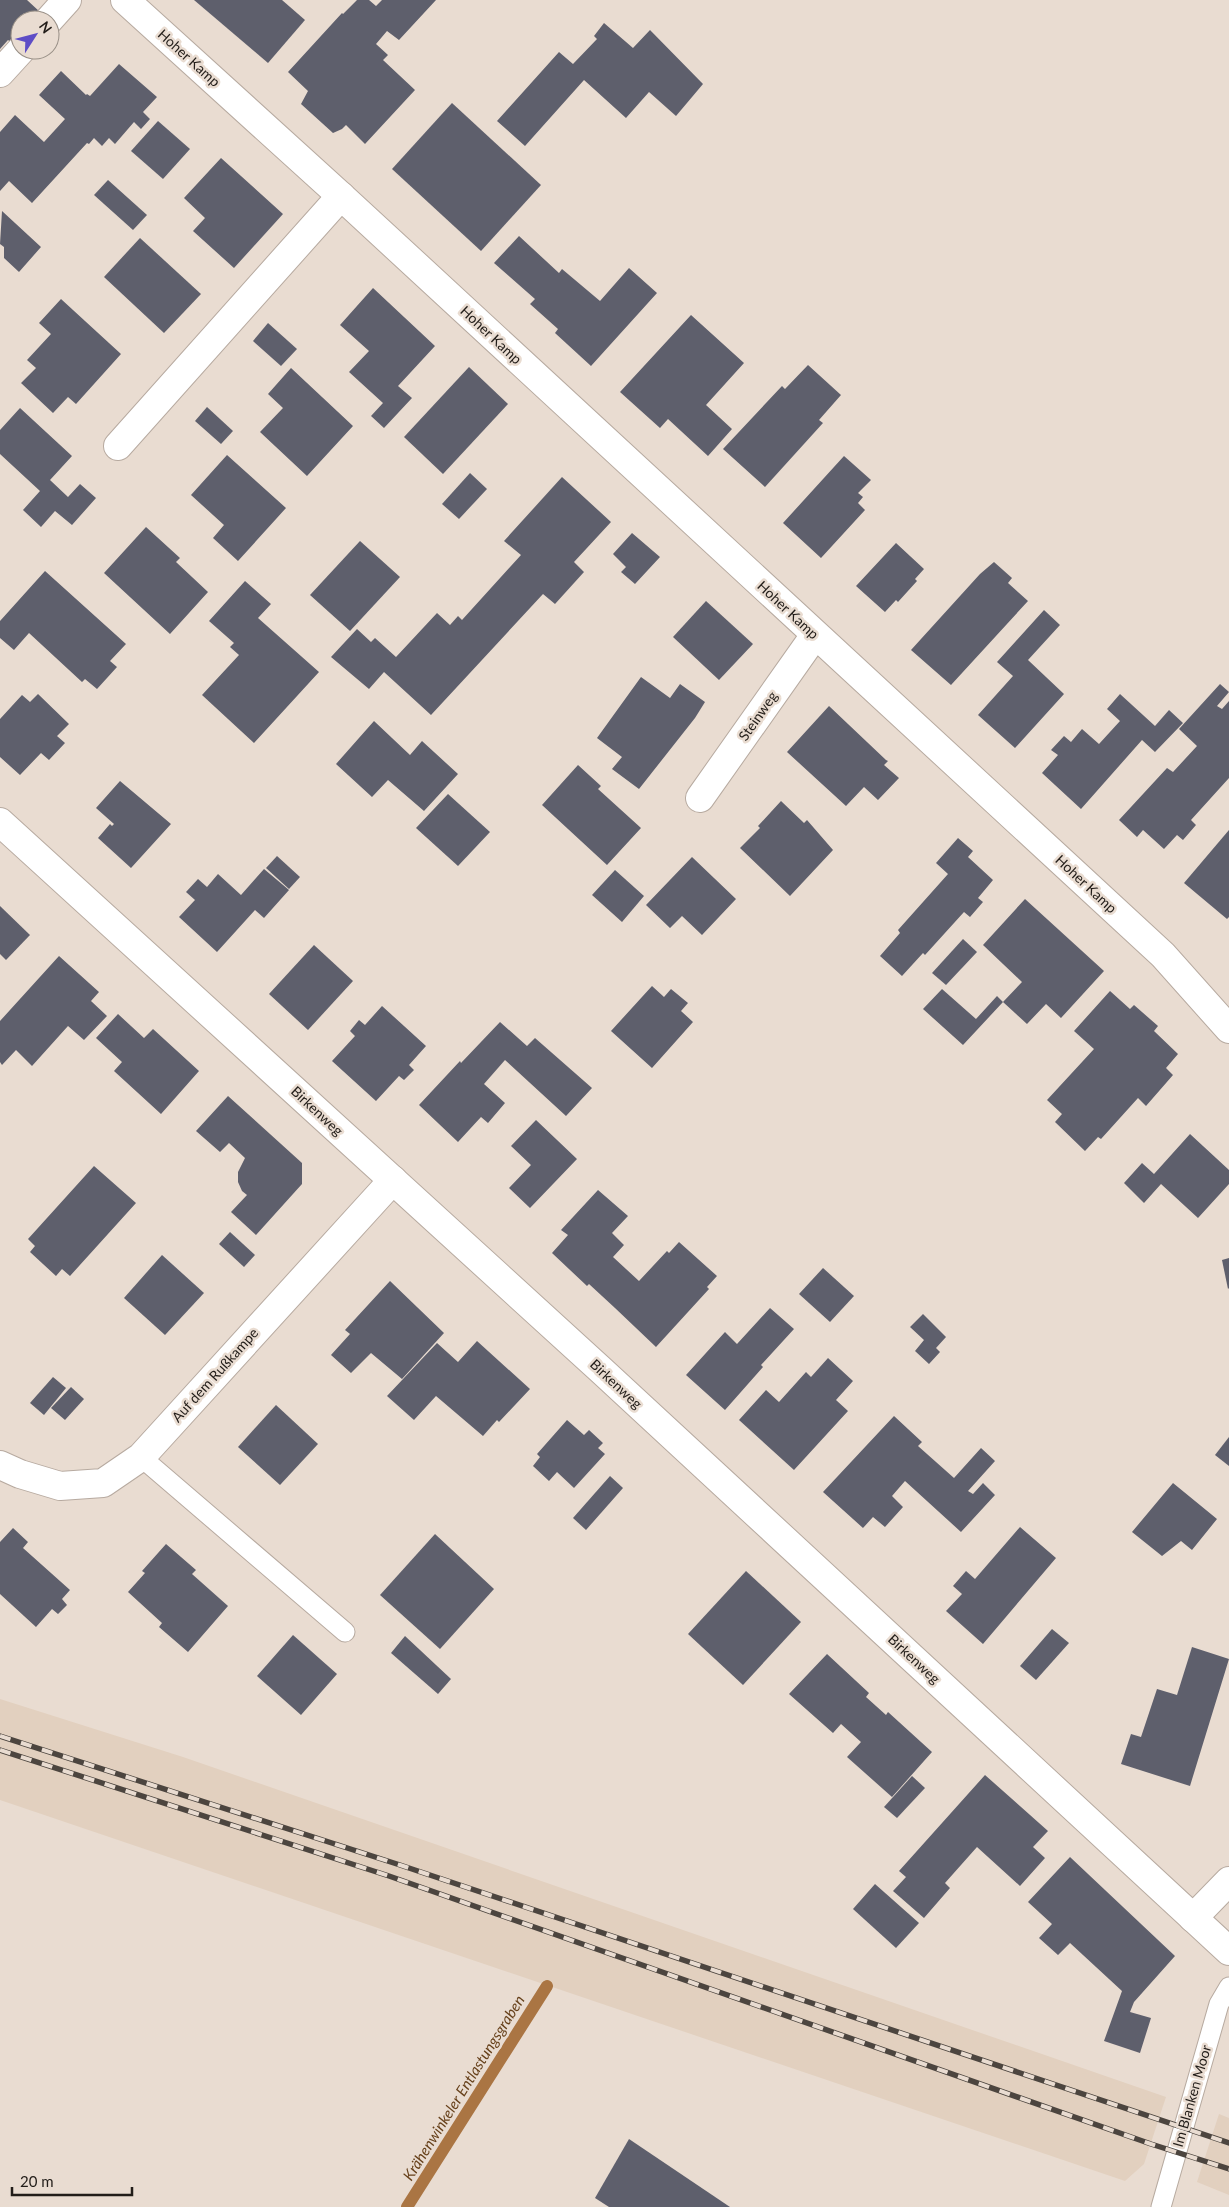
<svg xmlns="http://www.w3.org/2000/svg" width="1229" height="2207" viewBox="0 0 1229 2207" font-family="Lato,sans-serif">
  <rect width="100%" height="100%" fill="#e9dcd1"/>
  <g fill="#e2d0bf">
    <polygon points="0,1699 183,1757 1166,2097 1144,2164 1125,2181 0,1800"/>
    <polygon points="1219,2114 1229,2118 1229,2195 1197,2182"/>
  </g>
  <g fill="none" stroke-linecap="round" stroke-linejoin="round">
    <polyline stroke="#aa7543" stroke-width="12" points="407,2207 547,1986"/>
  </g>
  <g fill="#5e5f6c">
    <polygon points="0,0 27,0 40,12 33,20 20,20 20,34 12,43 8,40 0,49"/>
    <polygon points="194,0 282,0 305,20 268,63"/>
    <polygon points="357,0 369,0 376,6 382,0 436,0 399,40 387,31 376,44 388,55 383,60 415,90 365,144 346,125 342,129 333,133 301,104 308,91 288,72 342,13 343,14"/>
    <polygon points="604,23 633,48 650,30 703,84 676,116 649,92 626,118 584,80 525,146 497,121 559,52 573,64 597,39 594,36"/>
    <polygon points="119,64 157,97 143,112 150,119 141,129 134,122 115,144 109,138 102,146 94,138 89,144 87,143 32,203 9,181 0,191 0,132 15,115 44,142 65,119 39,95 61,71 86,95 87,94 90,96"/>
    <polygon points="452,103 541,185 481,251 392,169"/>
    <polygon points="158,121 190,149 163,179 131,151"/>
    <polygon points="221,158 283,214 234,268 193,231 205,218 184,198"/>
    <polygon points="108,180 147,215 133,230 94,195"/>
    <polygon points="2,211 41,247 19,272 4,258 4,247 0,244"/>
    <polygon points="519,236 559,273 562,269 600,301 629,268 657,293 591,366 555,333 558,329 530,304 535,299 494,263"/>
    <polygon points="140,238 201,294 164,333 104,277"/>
    <polygon points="373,288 435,346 398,386 412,398 384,428 371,416 383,403 349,372 369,351 340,325"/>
    <polygon points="61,299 121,354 76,404 68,397 53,413 21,383 36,368 27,360 51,334 39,323"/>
    <polygon points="691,315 744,363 706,405 732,429 708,456 668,419 660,428 620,392"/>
    <polygon points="268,323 297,349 281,366 253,341"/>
    <polygon points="808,365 841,395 819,420 823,423 765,487 723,449 782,386 785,389"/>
    <polygon points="469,367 508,404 443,474 404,437"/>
    <polygon points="291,368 353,426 307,476 260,432 283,408 268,394"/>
    <polygon points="207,407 233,431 221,444 195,421"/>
    <polygon points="20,408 72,456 50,480 68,497 80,484 96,498 72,525 55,511 41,527 23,510 40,491 0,454 0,430"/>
    <polygon points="227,455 286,508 238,561 213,538 224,525 191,495"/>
    <polygon points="844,456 871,480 858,493 863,497 858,503 865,510 821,558 783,523"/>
    <polygon points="470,473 487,489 459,519 442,504"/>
    <polygon points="562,477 611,522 574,562 584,572 555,604 543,594 431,715 384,672 369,689 331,657 357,629 371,642 375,638 396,657 437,613 450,625 458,616 462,620 521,555 504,541"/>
    <polygon points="146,527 180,558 176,562 208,592 170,634 104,573"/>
    <polygon points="632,533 660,557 635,584 621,572 626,567 613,554"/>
    <polygon points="360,541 400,577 350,631 310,595"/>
    <polygon points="896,543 924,569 915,579 917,581 898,602 896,600 885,612 856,586"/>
    <polygon points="994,562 1012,578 1008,583 1028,601 951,685 911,650 980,574"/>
    <polygon points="45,571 126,644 110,661 117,667 97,689 85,679 82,682 29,633 14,650 0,638 0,621"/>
    <polygon points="245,581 271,604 258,618 319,672 254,743 202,695 239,655 230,647 234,643 209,621"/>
    <polygon points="706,601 753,644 719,680 673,637"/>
    <polygon points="1044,610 1060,625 1028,660 1064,694 1015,748 978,715 1013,676 997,662"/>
    <polygon points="641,677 670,698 680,684 705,702 695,718 639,789 612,769 622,757 597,738"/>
    <polygon points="1220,684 1229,692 1217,706 1222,709 1229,701 1229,778 1191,820 1196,825 1183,840 1177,835 1164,849 1143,830 1137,837 1119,820 1167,768 1173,772 1197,746 1179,729"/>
    <polygon points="38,694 69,724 57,736 65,743 49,760 41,753 20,775 0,757 0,719 22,695 30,702"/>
    <polygon points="1120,694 1155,726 1169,710 1183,723 1155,752 1142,740 1081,809 1042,773 1058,755 1051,750 1064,736 1071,742 1082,729 1099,744 1120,721 1107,709"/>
    <polygon points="829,706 886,760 888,761 884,765 899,778 878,800 864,787 846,806 787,752"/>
    <polygon points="374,721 410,755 422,741 458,774 424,811 388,780 372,797 336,764"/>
    <polygon points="578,765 601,786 598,789 641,828 607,865 542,805"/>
    <polygon points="120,781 171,824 131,868 98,838 110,824 112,826 114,824 96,808"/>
    <polygon points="448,794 490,832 458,866 416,828"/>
    <polygon points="781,801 804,823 807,820 833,850 790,896 740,848 760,828 758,826"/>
    <polygon points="1229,830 1229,917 1227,919 1184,883"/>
    <polygon points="958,838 973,851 968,857 993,880 978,898 983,902 970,917 964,912 925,955 923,953 902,976 880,956 900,933 898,930 948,874 936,863"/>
    <polygon points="277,856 300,877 289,889 266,868"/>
    <polygon points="692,857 736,899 702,935 682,916 670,928 646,905"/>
    <polygon points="264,869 289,890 264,918 255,910 217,952 179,917 195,900 186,892 198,879 207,887 218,874 241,895"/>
    <polygon points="615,870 644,896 622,922 592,895"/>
    <polygon points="1025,899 1104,971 1061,1018 1046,1004 1027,1024 1003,1002 1022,982 983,945"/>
    <polygon points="0,906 30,935 6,960 0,954"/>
    <polygon points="963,939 977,952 946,985 932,973"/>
    <polygon points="314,945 353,981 308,1030 269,994"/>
    <polygon points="59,956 99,992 91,1001 107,1016 84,1040 68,1026 32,1066 16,1050 2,1065 0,1062 0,1021"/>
    <polygon points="652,986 664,997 671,989 688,1003 681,1011 693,1022 652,1068 611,1031"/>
    <polygon points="942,989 976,1019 997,996 1003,1002 963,1045 923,1009"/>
    <polygon points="1110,991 1130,1009 1134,1005 1158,1026 1154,1031 1178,1054 1166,1068 1173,1075 1146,1106 1138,1098 1101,1139 1098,1137 1085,1151 1055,1122 1062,1114 1047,1100 1094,1049 1074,1031"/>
    <polygon points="382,1006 426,1046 409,1065 414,1070 404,1080 399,1076 376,1101 332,1061 355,1036 350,1031 359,1020 365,1025"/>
    <polygon points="118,1014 144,1038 153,1029 199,1071 161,1114 114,1071 122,1062 96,1038"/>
    <polygon points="500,1022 527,1046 535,1038 592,1088 566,1116 505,1060 484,1084 505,1103 488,1123 481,1117 458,1142 419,1105 460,1061 461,1063"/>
    <polygon points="228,1096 302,1163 302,1184 256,1235 231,1212 247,1195 242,1191 238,1182 238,1172 245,1158 229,1143 220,1152 196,1131"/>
    <polygon points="536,1120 577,1159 530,1208 509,1188 531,1165 511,1146"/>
    <polygon points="1190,1134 1229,1170 1229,1184 1198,1218 1161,1184 1144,1203 1124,1183 1142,1163 1154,1174"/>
    <polygon points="94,1166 136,1203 70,1276 62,1269 56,1276 30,1252 35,1246 28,1239"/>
    <polygon points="598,1190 628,1216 612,1233 624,1245 613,1257 639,1281 667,1251 669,1253 679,1242 717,1276 707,1287 709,1289 656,1347 615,1308 589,1284 587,1286 552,1253 568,1235 561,1230"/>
    <polygon points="230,1232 255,1255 244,1267 219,1244"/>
    <polygon points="162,1255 204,1293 165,1335 124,1298"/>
    <polygon points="1229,1258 1229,1288 1228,1289 1222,1260"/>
    <polygon points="823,1268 854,1296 830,1322 799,1294"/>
    <polygon points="390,1281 444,1333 402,1379 371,1353 351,1373 331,1355 350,1334 345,1330"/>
    <polygon points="770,1308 794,1329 761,1365 763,1367 725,1410 686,1375 725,1332 737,1344"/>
    <polygon points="923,1314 946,1337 936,1348 940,1352 929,1364 915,1351 924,1340 910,1327"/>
    <polygon points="477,1341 530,1389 499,1422 497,1420 483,1436 436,1396 414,1420 387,1396 437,1343 458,1362"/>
    <polygon points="828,1358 853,1381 836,1400 848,1411 794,1470 739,1420 766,1390 779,1402 806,1372 811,1377"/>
    <polygon points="53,1377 66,1388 44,1415 30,1403"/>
    <polygon points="71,1387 84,1399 65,1420 51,1408"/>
    <polygon points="276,1405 318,1444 280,1485 238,1447"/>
    <polygon points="894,1416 922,1442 918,1446 954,1478 981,1448 995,1461 968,1491 973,1494 983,1483 995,1495 961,1532 905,1481 892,1496 903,1507 885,1527 873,1517 863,1528 823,1492"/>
    <polygon points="567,1420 584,1435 589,1430 603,1443 598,1448 605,1454 574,1488 557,1472 549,1481 533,1466 540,1457 537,1454"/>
    <polygon points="1229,1437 1229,1466 1215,1455"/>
    <polygon points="610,1476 623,1488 586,1530 573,1518"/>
    <polygon points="1173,1483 1217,1519 1192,1550 1181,1541 1162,1556 1132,1532"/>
    <polygon points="1020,1527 1056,1558 983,1644 946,1611 962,1594 953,1586 966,1571 975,1579"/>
    <polygon points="13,1528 28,1542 23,1548 70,1590 62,1599 67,1605 58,1614 52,1609 36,1627 0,1594 0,1542"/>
    <polygon points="435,1534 494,1589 440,1649 380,1595"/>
    <polygon points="166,1544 196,1570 192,1574 228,1606 188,1652 159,1627 162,1623 128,1592 145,1573 142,1571"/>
    <polygon points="746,1571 801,1622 743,1685 688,1634"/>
    <polygon points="1052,1629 1069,1643 1036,1680 1020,1666"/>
    <polygon points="293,1635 337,1674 301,1715 257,1676"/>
    <polygon points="405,1636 451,1679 438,1694 391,1653"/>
    <polygon points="1192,1647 1229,1659 1190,1786 1121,1764 1131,1734 1141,1737 1157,1689 1177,1695"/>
    <polygon points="827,1654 869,1693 866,1697 886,1715 888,1712 932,1752 892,1797 847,1757 861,1742 841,1724 833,1733 789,1694"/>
    <polygon points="985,1775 1048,1831 1033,1847 1045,1858 1020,1886 977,1847 945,1883 950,1888 924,1918 893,1891 906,1877 899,1871"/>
    <polygon points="912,1776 925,1788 897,1818 884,1807"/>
    <polygon points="1070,1857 1175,1956 1134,2002 1130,2012 1151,2018 1140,2053 1104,2041 1122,1991 1070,1943 1058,1955 1039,1938 1052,1924 1028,1902"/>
    <polygon points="875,1884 919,1923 896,1948 853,1909"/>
    <polygon points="629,2139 730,2207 609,2207 595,2198"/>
  </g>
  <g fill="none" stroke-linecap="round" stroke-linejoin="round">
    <defs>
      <g id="lane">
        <polyline points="141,1457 345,1632"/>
        <polyline points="1161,2207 1219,2004 1229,1987"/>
      </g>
      <g id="street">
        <polyline points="125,0 341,196 1163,955 1229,1029"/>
        <polyline points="49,20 67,0"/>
        <polyline points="0,73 21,50"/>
        <polyline points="118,446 341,196"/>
        <polyline points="700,798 815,635"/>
        <polyline points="0,822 601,1370 1229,1951"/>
        <polyline points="0,1465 20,1474 60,1486 103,1483 141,1457 393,1180"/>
        <polyline points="1193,1918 1229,1881"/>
      </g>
    </defs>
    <use href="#lane" stroke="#b7aaa0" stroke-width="21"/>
    <use href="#street" stroke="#b7aaa0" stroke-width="30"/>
    <use href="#lane" stroke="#fff" stroke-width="19"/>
    <use href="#street" stroke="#fff" stroke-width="28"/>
    <defs>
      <g id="rail">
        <polyline points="0,1736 400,1865 1229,2143"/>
        <polyline points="0,1750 389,1876 1151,2144 1229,2169"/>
      </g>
    </defs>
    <use href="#rail" stroke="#4c453f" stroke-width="5.5"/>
    <use href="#rail" stroke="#e9dcd1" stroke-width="4" stroke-dasharray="11" stroke-linecap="butt"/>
  </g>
  <g text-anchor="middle" stroke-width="5" stroke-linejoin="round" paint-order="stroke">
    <g font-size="14" fill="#221d19" stroke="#e9dcd1">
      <text transform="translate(189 58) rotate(42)" y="5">Hoher Kamp</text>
      <text transform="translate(491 335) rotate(43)" y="5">Hoher Kamp</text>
      <text transform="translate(788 610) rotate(43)" y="5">Hoher Kamp</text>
      <text transform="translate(758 716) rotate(-55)" y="5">Steinweg</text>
      <text transform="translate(1086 884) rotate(43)" y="5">Hoher Kamp</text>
      <text transform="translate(317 1111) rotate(43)" y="5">Birkenweg</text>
      <text transform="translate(215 1375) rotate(-48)" y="5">Auf dem Rußkampe</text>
      <text transform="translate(616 1384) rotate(43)" y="5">Birkenweg</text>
      <text transform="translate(914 1659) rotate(43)" y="5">Birkenweg</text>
      <text transform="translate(1192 2096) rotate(-74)" y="5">Im Blanken Moor</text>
    </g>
    <g font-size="15" font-style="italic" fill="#67411b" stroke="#e9dcd1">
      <text transform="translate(464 2088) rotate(-58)" y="5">Krähenwinkeler Entlastungsgraben</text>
    </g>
  </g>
  <g transform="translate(35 35) rotate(54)"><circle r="24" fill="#e9dcd1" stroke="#999087"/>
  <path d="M0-4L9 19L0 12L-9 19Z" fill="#5e4dc6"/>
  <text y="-8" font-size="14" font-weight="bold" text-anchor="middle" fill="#221d19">N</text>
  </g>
  <path d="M12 2187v8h120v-8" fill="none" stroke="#221d19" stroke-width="2.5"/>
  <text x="20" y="2187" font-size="15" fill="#221d19" stroke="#e9dcd1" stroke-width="4" paint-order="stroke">20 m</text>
</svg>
